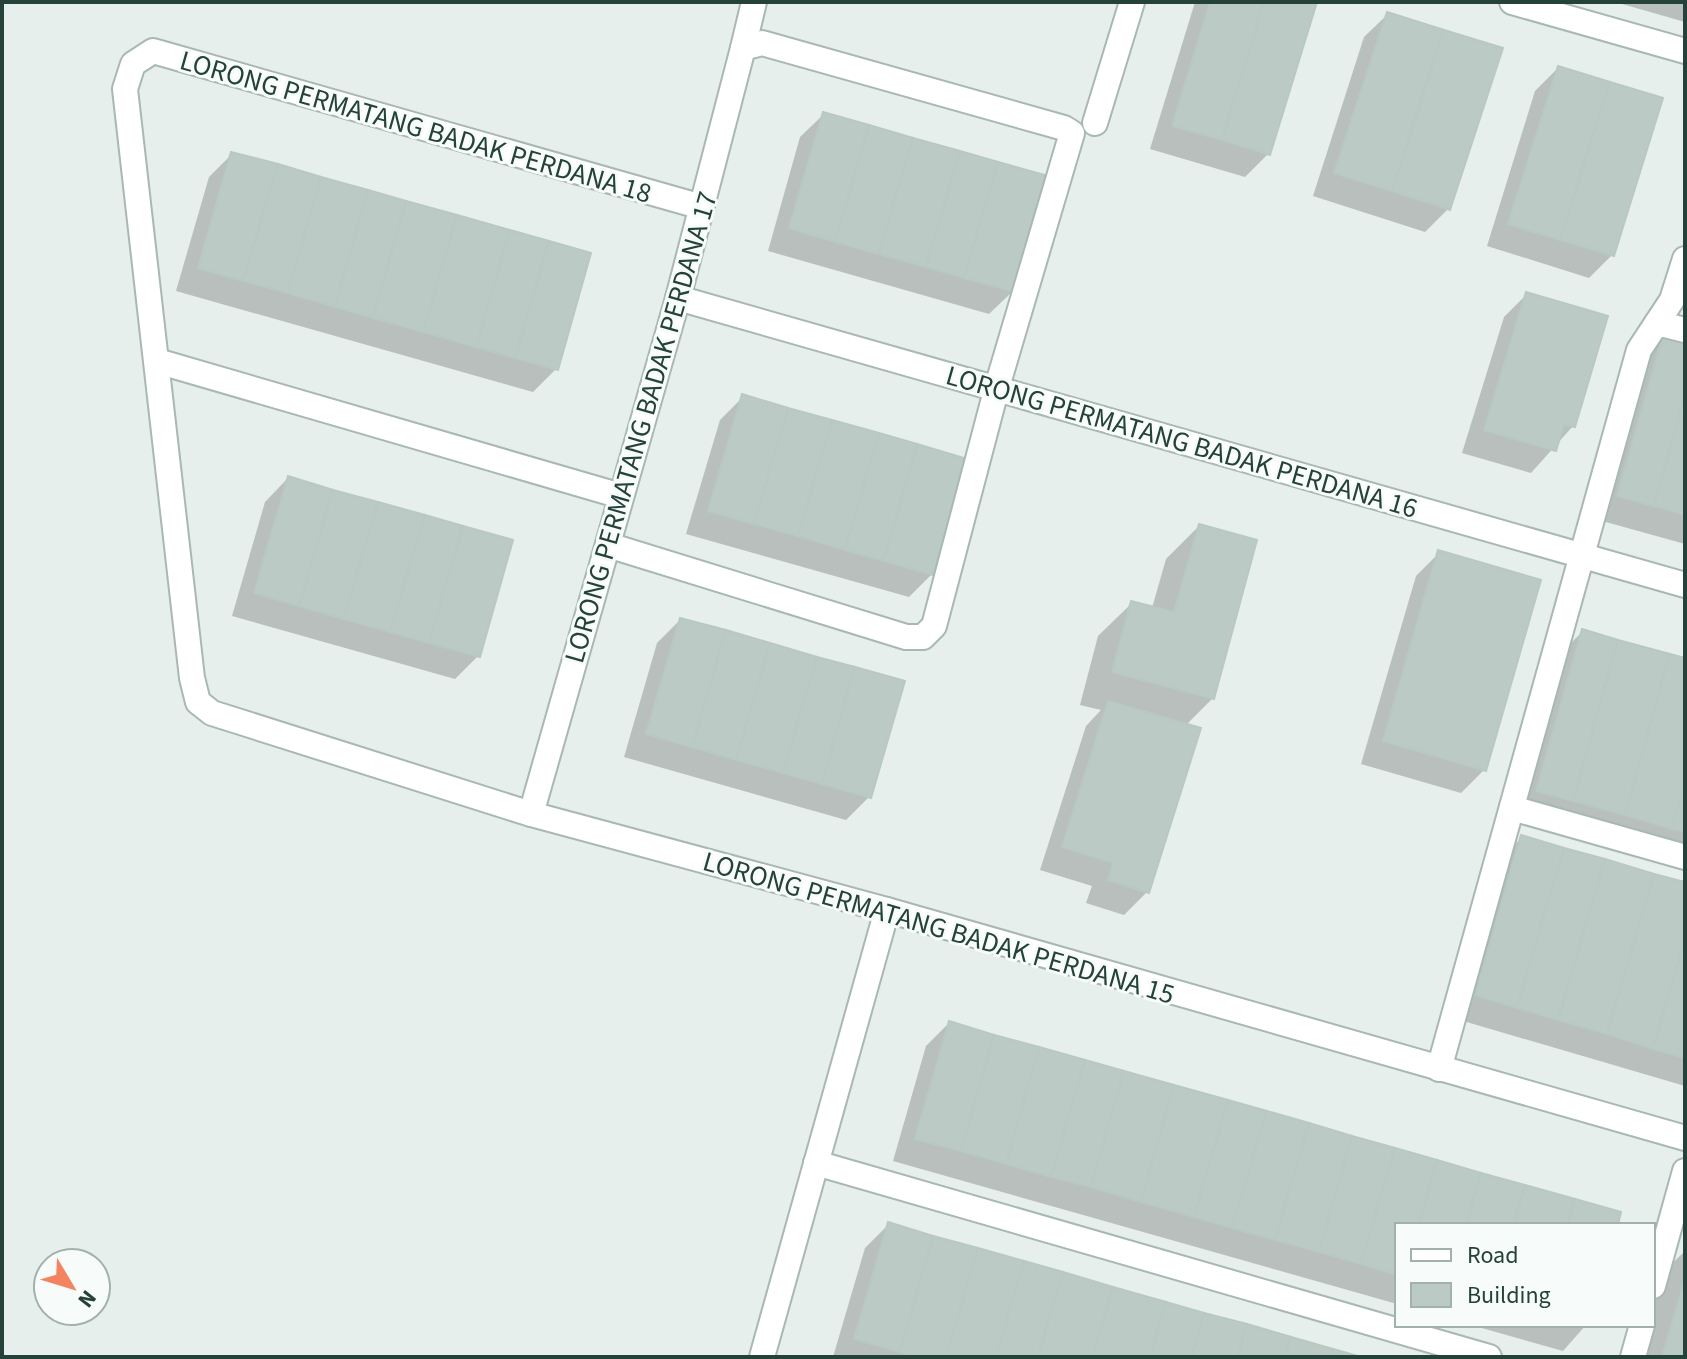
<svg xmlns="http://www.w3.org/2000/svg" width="1687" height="1359" viewBox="0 0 1687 1359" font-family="'Source Sans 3',sans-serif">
  <rect width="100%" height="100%" fill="#e6efeb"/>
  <g fill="#0003">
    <polygon points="1195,2 1315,2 1268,154 1245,177 1150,149"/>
    <polygon points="1615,2 1685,2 1685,22"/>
    <polygon points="1388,14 1448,209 1425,232 1313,196 1364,37"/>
    <polygon points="1558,68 1612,255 1589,278 1487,246 1535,91"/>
    <polygon points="824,114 1013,291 989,314 768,251 800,137"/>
    <polygon points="232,154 556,369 533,392 176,291 209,177"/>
    <polygon points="1527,294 1573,426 1531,473 1462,453 1504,317"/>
    <polygon points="1663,337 1685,343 1685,544 1595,519 1640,360"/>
    <polygon points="743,397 932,574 909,597 686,534 720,420"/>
    <polygon points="288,478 478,656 455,679 232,616 265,502"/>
    <polygon points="1199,526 1213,698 1185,726 1147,892 1124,915 1086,903 1092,886 1040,870 1086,726 1101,710 1080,705 1098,636 1132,603 1152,608 1166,559"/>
    <polygon points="1439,553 1484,770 1461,793 1361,764 1416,576"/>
    <polygon points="680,620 869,797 846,820 624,757 657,643"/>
    <polygon points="1582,632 1685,660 1685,862 1514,813 1559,655"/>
    <polygon points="1522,837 1685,884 1685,1086 1453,1018 1499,861"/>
    <polygon points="949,1023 1616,1225 1397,1225 1397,1304 893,1161 926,1046"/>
    <polygon points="888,1225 1354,1357 833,1357 865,1248"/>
    <polygon points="1685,1251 1685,1357 1634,1357 1653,1325 1656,1279"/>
    <polygon points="1471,1325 1586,1325 1563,1351"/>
  </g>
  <g fill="#bbcac4" stroke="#b8c9c2" stroke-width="2">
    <polygon points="1210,2 1264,2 1222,140 1172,126"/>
    <polygon points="1264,2 1317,2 1270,155 1222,140"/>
    <polygon points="1387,12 1444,30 1392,191 1334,173"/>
    <polygon points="1444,30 1503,48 1450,210 1392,191"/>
    <polygon points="1558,66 1610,82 1560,240 1508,224"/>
    <polygon points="1610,82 1663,98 1614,256 1560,240"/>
    <polygon points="823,112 869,125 835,242 789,228"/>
    <polygon points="869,125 913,138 879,254 835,242"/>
    <polygon points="913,138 960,151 926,267 879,254"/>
    <polygon points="960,151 998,162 964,278 926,267"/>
    <polygon points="231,152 278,164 243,281 198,268"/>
    <polygon points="998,162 1048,176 1014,292 964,278"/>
    <polygon points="278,164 321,177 288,293 243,281"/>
    <polygon points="321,177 368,190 335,307 288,293"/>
    <polygon points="368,190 406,201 373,318 335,307"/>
    <polygon points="406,201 457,215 423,332 373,318"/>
    <polygon points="457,215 510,230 476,347 423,332"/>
    <polygon points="510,230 549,241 515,358 476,347"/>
    <polygon points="549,241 591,253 558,370 515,358"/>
    <polygon points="1526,292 1608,316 1575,427 1564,425 1556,451 1484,430"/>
    <polygon points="1663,335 1685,341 1685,395 1654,506 1617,496"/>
    <polygon points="742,394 788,408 754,524 708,511"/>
    <polygon points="1685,395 1685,515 1654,506"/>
    <polygon points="788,408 832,420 798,536 754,524"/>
    <polygon points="832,420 879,433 845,550 798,536"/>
    <polygon points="879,433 917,444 884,561 845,550"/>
    <polygon points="917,444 967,459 933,575 884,561"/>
    <polygon points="288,476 333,490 299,606 254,593"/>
    <polygon points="333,490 378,502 344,619 299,606"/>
    <polygon points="378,502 425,515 390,632 344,619"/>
    <polygon points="425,515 463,526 429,643 390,632"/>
    <polygon points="1199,524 1257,540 1214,699 1112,672 1131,601 1174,612"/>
    <polygon points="463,526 513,540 480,657 429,643"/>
    <polygon points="1438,550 1541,580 1486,771 1383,741"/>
    <polygon points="680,618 726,630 692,747 646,734"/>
    <polygon points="1582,629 1618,640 1573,801 1536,791"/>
    <polygon points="726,630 770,643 736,760 692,747"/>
    <polygon points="1618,640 1670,654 1625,815 1573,801"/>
    <polygon points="770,643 817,657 783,773 736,760"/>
    <polygon points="1670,654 1685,658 1685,785 1672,829 1625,815"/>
    <polygon points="817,657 855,667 822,784 783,773"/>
    <polygon points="855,667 905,681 871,798 822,784"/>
    <polygon points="1108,701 1201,728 1149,893 1108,880 1113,863 1062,847"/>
    <polygon points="1685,785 1685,832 1672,829"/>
    <polygon points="1521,835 1564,848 1517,1008 1475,995"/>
    <polygon points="1564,848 1605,859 1558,1020 1517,1008"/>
    <polygon points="1605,859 1654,874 1607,1034 1558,1020"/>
    <polygon points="1654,874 1685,882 1685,939 1653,1049 1607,1034"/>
    <polygon points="1685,939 1685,1058 1653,1049"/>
    <polygon points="949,1021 994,1035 961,1151 915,1139"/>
    <polygon points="994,1035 1039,1047 1006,1164 961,1151"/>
    <polygon points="1039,1047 1085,1060 1051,1177 1006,1164"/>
    <polygon points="1085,1060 1124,1071 1091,1187 1051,1177"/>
    <polygon points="1124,1071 1174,1085 1141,1202 1091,1187"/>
    <polygon points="1174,1085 1228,1100 1194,1217 1141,1202"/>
    <polygon points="1228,1100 1267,1111 1232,1228 1194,1217"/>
    <polygon points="1267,1111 1309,1123 1275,1240 1232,1228"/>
    <polygon points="1309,1123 1352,1136 1319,1252 1275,1240"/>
    <polygon points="1352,1136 1395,1148 1361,1264 1319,1252"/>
    <polygon points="1395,1148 1437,1160 1419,1225 1397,1225 1397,1275 1361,1264"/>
    <polygon points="1437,1160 1481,1173 1466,1225 1419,1225"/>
    <polygon points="1481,1173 1525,1185 1514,1225 1466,1225"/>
    <polygon points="1525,1185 1575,1199 1567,1225 1514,1225"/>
    <polygon points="1575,1199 1621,1212 1618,1225 1567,1225"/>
    <polygon points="888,1222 933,1236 900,1352 854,1339"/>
    <polygon points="933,1236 978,1248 946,1357 917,1357 900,1352"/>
    <polygon points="978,1248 1024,1261 996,1357 946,1357"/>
    <polygon points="1024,1261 1063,1272 1038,1357 996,1357"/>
    <polygon points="1063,1272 1113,1287 1092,1357 1038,1357"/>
    <polygon points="1685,1279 1685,1357 1662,1357"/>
    <polygon points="1113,1287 1166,1302 1150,1357 1092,1357"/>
    <polygon points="1166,1302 1204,1313 1192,1357 1150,1357"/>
    <polygon points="1204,1313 1247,1324 1238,1357 1192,1357"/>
    <polygon points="1247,1324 1291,1337 1285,1357 1238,1357"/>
    <polygon points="1291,1337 1333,1349 1330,1357 1285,1357"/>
    <polygon points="1333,1349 1361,1357 1330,1357"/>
  </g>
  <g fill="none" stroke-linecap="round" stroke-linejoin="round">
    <defs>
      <g id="minor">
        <polyline points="1512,2 1685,51"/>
        <polyline points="743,48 754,2"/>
        <polyline points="1095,123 1132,2"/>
        <polyline points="702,207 153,51 133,64 125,89 192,678 198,702 212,713 531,814 887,910 1685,1138"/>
        <polyline points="678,298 1685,585"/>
        <polyline points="1657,323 1685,330"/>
        <polyline points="157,361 621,496"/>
        <polyline points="1512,808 1685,857"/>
        <polyline points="531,814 678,298 743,48 762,43 1064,128 1072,133 997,387 934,626 923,637 906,637 608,545"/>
        <polyline points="1439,1069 1639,350 1672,300 1685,259"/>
        <polyline points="816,1163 1489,1357"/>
        <polyline points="1653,1286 1685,1171"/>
        <polyline points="762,1357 887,910"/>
        <polyline points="1633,1357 1642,1325"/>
      </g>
    </defs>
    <use href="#minor" stroke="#a8b8b2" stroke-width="28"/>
    <use href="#minor" stroke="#fff" stroke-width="24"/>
  </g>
  <g text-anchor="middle" stroke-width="6" stroke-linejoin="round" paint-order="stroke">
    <g font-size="28" fill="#24423a" stroke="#f7fbf9">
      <text transform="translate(416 126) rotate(16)" y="10">LORONG PERMATANG BADAK PERDANA 18</text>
      <text transform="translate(640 427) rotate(-74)" y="10">LORONG PERMATANG BADAK PERDANA 17</text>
      <text transform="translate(1182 441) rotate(16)" y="10">LORONG PERMATANG BADAK PERDANA 16</text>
      <text transform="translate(939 927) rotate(16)" y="10">LORONG PERMATANG BADAK PERDANA 15</text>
    </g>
  </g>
  <rect width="1687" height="1359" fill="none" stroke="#24423a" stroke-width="8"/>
  <rect x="1395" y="1223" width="260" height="104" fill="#f7fbf9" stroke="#a3b1ad" stroke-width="2"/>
  <rect x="1411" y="1249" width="40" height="12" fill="#ffffff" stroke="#a3b1ad" stroke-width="2"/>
  <text x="1467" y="1263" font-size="24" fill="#24423a">Road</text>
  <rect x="1411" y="1283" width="40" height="24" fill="#bbcac4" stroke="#a3b1ad" stroke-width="2"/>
  <text x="1467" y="1303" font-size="24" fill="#24423a">Building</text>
  <g transform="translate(72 1287) rotate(128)"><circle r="38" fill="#f7fbf9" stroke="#a3b1ad" stroke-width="2"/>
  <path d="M0-6L14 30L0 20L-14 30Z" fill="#f4845f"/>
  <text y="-12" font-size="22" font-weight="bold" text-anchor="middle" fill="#24423a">N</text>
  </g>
</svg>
